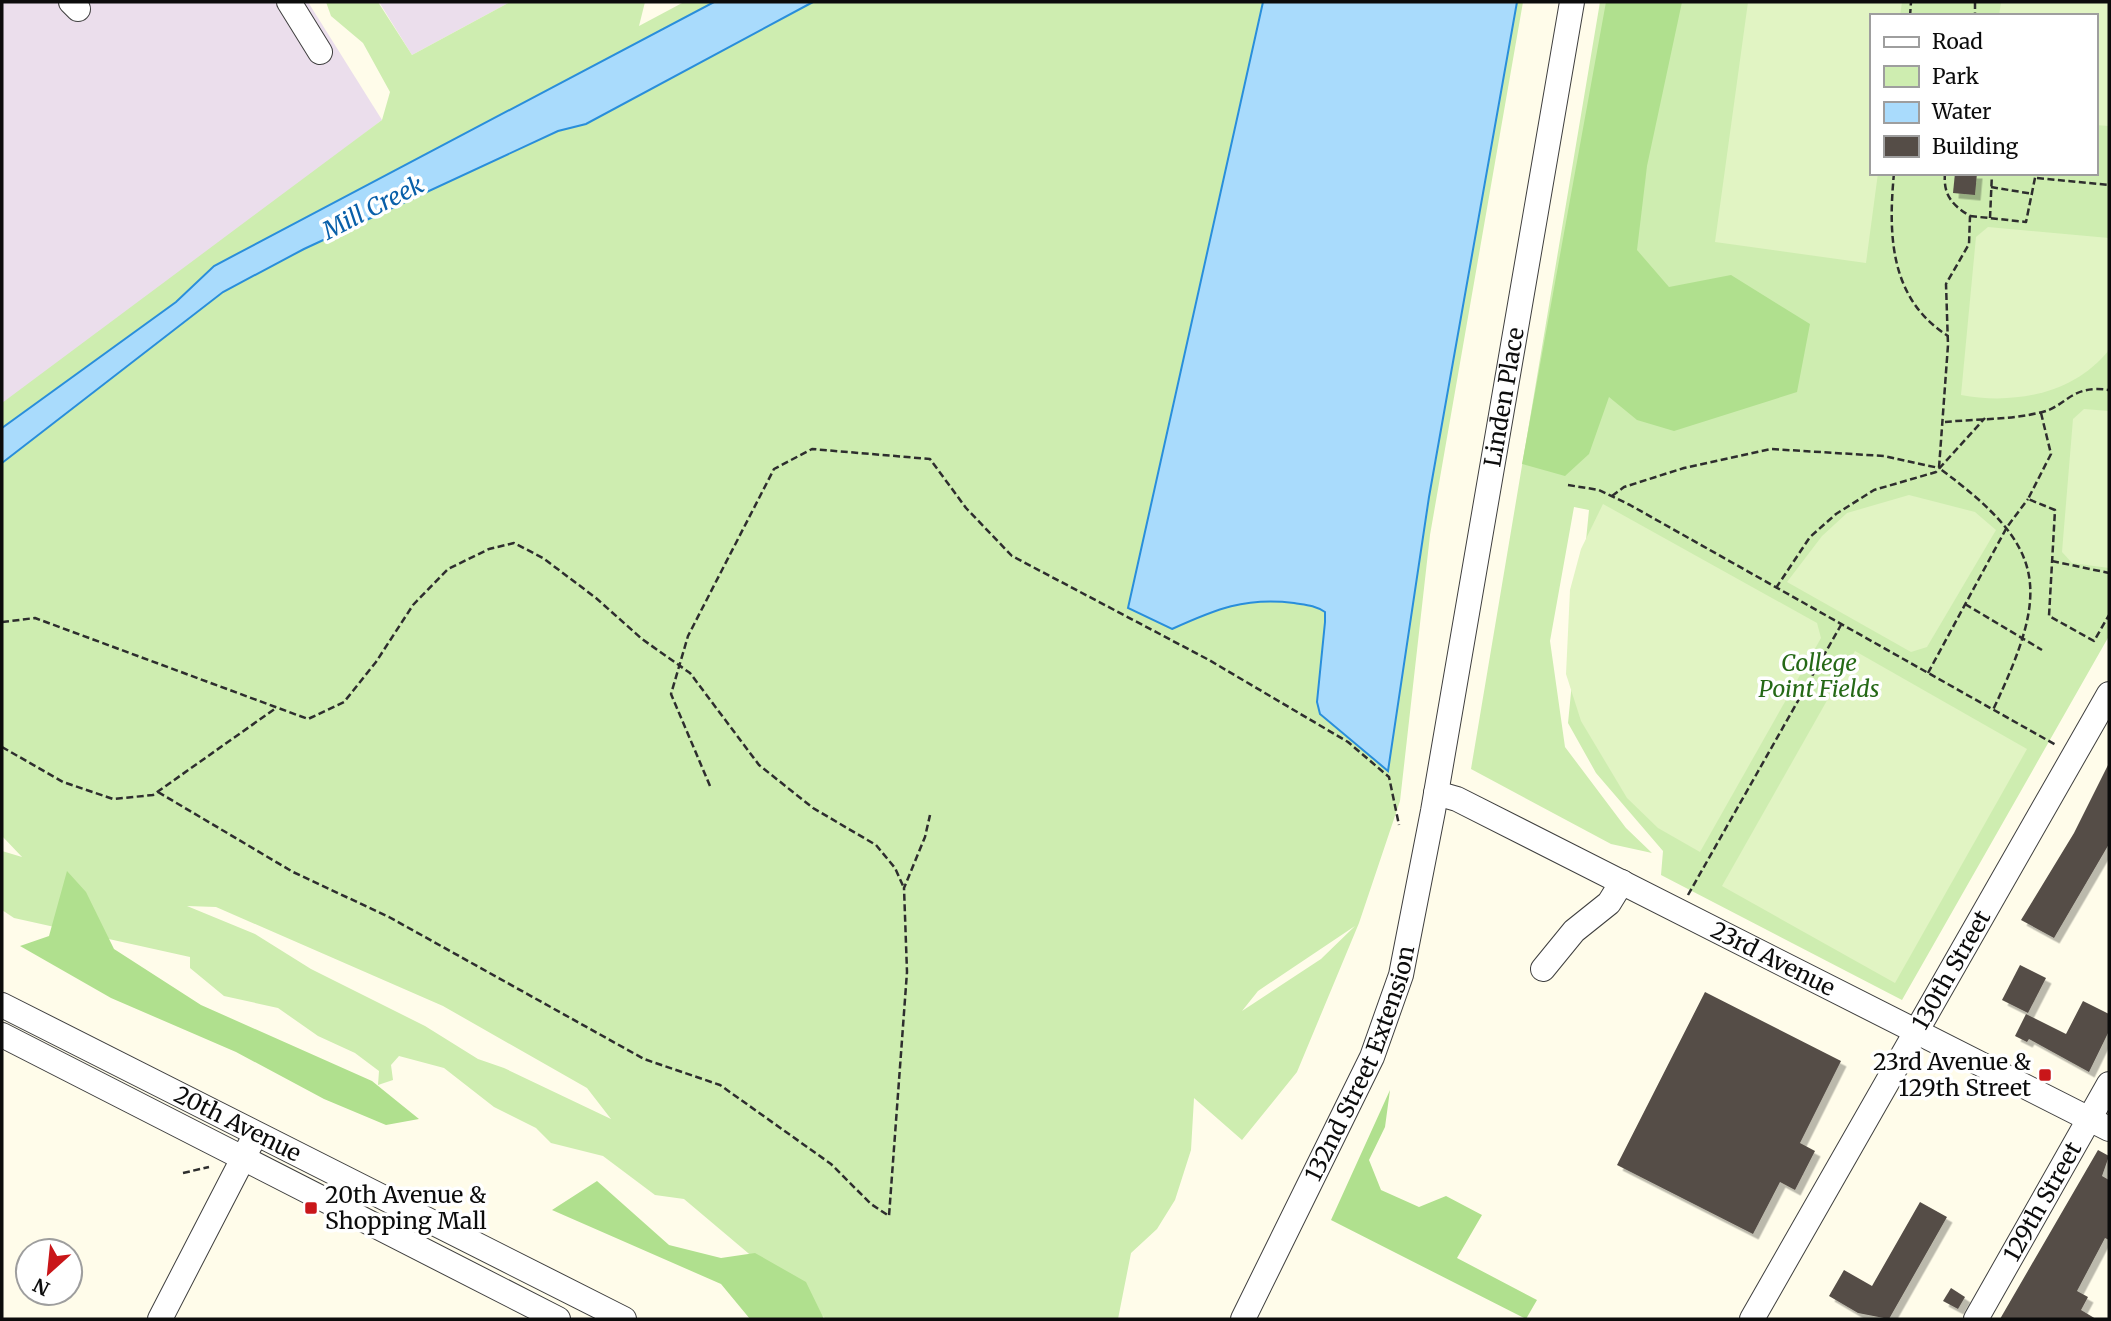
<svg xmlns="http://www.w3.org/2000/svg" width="2111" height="1321" viewBox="0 0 2111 1321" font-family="Merriweather,serif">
  <defs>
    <filter id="shadow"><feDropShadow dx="5.5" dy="5.5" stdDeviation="0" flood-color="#0004"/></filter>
  </defs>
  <rect width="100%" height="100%" fill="#fffcea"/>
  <g fill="#ebdeec">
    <polygon points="2,2 308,2 382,120 2,411"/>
    <polygon points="379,2 510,2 412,55"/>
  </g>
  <g fill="#ceedb0" fill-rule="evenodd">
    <polygon points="326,2 378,2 412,55 510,2 645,2 639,26 684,2 714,2 214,266 176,302 2,428 2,403 382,120 390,92 363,43 331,16"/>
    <path d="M 813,2 L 1263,2 L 1129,608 L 1172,628 C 1216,609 1245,597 1294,603 C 1306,605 1314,605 1325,612 L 1325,622 L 1317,702 L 1388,770 L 1429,497 L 1517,2 L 1523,2 L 1430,535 L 1400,801 L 1359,923 L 1297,1072 L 1242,1140 L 1194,1098 L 1191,1150 L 1175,1200 L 1157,1229 L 1131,1253 L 1118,1319 L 826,1319 L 684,1199 L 655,1195 L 603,1156 L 551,1143 L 536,1128 L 494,1107 L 444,1068 L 399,1056 L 391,1065 L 393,1080 L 378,1085 L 379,1071 L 355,1053 L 318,1036 L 278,1008 L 224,996 L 190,968 L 190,957 L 14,918 L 2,910 L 2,851 L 22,857 L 2,836 L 2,463 L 223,292 L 304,249 L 558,131 L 586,124 ZM 187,906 L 216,907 L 443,1006 L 587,1088 L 611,1119 L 504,1068 L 478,1059 L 425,1026 L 311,969 L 255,934 ZM 1355,926 L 1321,959 L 1242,1011 L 1258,991 Z"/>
    <path d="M 1600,2 L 2109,2 L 2109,636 L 1902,1000 L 1661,875 L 1663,851 L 1596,773 L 1568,723 L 1589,510 L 1574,507 L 1550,641 L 1565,747 L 1626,828 L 1652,853 L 1611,844 L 1471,769 ZM 1871,16 L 2095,16 L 2095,173 L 1871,173 Z"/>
  </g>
  <g fill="#b0e08e">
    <polygon points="1606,2 1682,2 1647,166 1637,250 1669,287 1731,275 1810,324 1797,392 1674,431 1637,420 1609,397 1589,454 1565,476 1522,464"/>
    <polygon points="67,871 86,892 114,949 201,1005 372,1081 419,1119 386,1125 324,1099 236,1052 111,998 20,946 49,936"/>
    <polygon points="1390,1090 1385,1127 1369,1160 1381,1190 1419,1207 1446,1196 1482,1215 1457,1258 1537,1300 1526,1319 1331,1220"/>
    <polygon points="597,1181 669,1245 721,1258 755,1253 806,1282 824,1319 750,1319 721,1284 552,1210"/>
  </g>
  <g fill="#e1f4c3">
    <polygon points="1748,2 1902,2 1900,16 1871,16 1871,173 1878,173 1866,263 1715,242"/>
    <polygon points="2001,2 2109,2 2109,126 2095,125 2095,16 1999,16"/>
    <path d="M 1988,227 L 2109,238 L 2109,350 C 2074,394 2014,405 1961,395 L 1976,237 Z"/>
    <polygon points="2084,409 2109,411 2109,568 2072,563 2062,552 2073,419"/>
    <polygon points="1909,495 1975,512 1996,530 1927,647 1911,652 1787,582 1822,536 1847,513"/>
    <polygon points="1603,504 1817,623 1821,638 1700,852 1658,828 1627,798 1581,721 1566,674 1570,590 1581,549"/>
    <polygon points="1855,651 2027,749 1895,983 1722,886"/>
  </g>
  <g fill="#a9dbfc" stroke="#298edb" stroke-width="2">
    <polygon points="714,2 813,2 586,124 558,131 304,249 223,292 2,463 2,428 176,302 214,266"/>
    <path d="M 1263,2 L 1517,2 L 1429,497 L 1388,771 L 1320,714 L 1317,702 L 1325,622 L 1325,612 C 1314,605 1306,605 1294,603 C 1245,597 1216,609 1172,629 L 1128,608 Z"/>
  </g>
  <g fill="#554d47" filter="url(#shadow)">
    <polygon points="1955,173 1977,173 1975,195 1953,193"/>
    <polygon points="2109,763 2109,844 2054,938 2021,920 2074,833"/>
    <polygon points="2020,965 2046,978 2028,1013 2002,1000"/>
    <polygon points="1705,992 1841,1061 1800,1143 1815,1151 1795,1190 1780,1182 1753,1234 1617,1165"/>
    <polygon points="2083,1001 2109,1014 2109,1031 2089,1072 2029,1039 2027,1042 2015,1036 2026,1014 2066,1034"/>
    <polygon points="2098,1150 2109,1156 2102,1176 2109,1180 2109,1240 2105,1238 2077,1291 2088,1297 2081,1310 2096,1319 2000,1319"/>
    <polygon points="1920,1202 1947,1217 1889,1319 1858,1313 1829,1296 1844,1270 1872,1286"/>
    <polygon points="1951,1288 1965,1297 1958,1309 1943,1301"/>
  </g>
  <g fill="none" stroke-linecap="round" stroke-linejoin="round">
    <defs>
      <g id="minor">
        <polyline points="71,2 78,9"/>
        <polyline points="289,2 320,52"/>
        <path id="s1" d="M 1436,793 L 1457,799 L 2109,1129"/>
        <polyline points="1543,969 1574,931 1609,903 1622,882"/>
        <path id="s2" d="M 2,1005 L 624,1319"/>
        <polyline points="2,1035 558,1319"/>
        <polyline points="160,1319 251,1143"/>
        <path id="s3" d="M 1243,1319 L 1372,1057 L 1401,975 L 1433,811 L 1572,2"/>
        <path id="s4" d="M 1752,1319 L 2109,694"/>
        <path id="s5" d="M 1976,1319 L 2109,1084"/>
      </g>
    </defs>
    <use href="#minor" stroke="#3f3f3f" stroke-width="26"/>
    <g stroke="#2e2e2e" stroke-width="2.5" stroke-dasharray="7 3.5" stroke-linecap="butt">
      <polyline points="1975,2 1975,16"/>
      <polyline points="1910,16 1911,2"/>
      <path d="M 1894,173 C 1888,236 1890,299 1948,336"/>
      <path d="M 1945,173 C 1943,195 1952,205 1970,216 L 1969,244 L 1946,284 L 1948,345 L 1939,468 C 2049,549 2050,589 1993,710"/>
      <polyline points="2037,178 2109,185"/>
      <polyline points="1991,187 2033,194"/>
      <polyline points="1970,216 2026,222 2036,173"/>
      <polyline points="1990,218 1992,173"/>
      <polyline points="2041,413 2051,454 2028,499 2055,510 2049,616 2094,641 2109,615"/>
      <path d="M 1945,422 C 1975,419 2008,420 2038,413 C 2067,408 2069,384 2109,390"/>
      <polyline points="1568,485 1599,490 1630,505 2056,745"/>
      <polyline points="1612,496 1624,487 1684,468 1771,449 1884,456 1939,468"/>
      <polyline points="2052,561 2109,573"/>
      <polyline points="1776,588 1810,537 1836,514 1874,490 1936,472 1985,418"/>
      <polyline points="1965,604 2042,650"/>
      <polyline points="2,622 35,618 308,719 344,702 376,662 413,605 448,569 489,549 514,543 543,558 596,598 642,639 690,673 759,765 813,808 876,845 895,868 904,888"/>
      <polyline points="1928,673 2007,527 2028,499"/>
      <polyline points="2,747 63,782 113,799 153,795 276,708"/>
      <polyline points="710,786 671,694 688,636 774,469 812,449 930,459 966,508 1012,556 1209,660 1348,742 1389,777 1399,825"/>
      <polyline points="158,792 293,872 389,917 644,1059 720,1085 831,1164 871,1204 889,1216 907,972 904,888 925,837 930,815"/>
      <polyline points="1688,895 1841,625"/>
      <polyline points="183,1173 209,1167"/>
    </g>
    <use href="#minor" stroke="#fff" stroke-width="24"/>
  </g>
  <g fill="#c91619" stroke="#fff" stroke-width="2.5">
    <rect x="2038" y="1068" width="14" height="14" rx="3.5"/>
    <rect x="304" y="1201" width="14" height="14" rx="3.5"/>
  </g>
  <g text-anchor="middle" stroke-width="7" stroke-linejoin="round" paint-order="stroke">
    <g font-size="23" fill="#0c0c0c" stroke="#fff">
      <text dy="8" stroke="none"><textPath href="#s3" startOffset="966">Linden Place</textPath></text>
      <text dy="8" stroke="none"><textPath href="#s1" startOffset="376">23rd Avenue</textPath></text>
      <text dy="8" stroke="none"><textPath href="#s4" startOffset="402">130th Street</textPath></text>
      <text dy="8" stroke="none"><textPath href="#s3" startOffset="282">132nd Street Extension</textPath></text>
      <text dy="8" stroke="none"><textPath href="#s2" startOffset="264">20th Avenue</textPath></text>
      <text dy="8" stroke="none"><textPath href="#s5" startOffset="135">129th Street</textPath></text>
    </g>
    <g font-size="23" font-style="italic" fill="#256916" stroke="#fff">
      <text x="1819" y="671">College<tspan x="1819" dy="26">Point Fields</tspan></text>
    </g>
    <g font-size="23" fill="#0c0c0c" stroke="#fff" text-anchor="end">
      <text x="2031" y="1070">23rd Avenue &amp;<tspan x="2031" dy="26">129th Street</tspan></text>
      <text x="325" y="1203" text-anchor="start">20th Avenue &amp;<tspan x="325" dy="26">Shopping Mall</tspan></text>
    </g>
    <g font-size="24" font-style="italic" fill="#095fa9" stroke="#fff">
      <text transform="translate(373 208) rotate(-27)" y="8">Mill Creek</text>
    </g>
  </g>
  <rect width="2111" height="1321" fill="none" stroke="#0c0c0c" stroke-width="7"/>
  <rect x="1870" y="14" width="228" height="161" fill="#ffffff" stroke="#9e9e9e" stroke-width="2"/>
  <rect x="1884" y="37" width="35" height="10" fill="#ffffff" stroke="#9e9e9e" stroke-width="2"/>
  <text x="1932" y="49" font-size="21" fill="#0c0c0c">Road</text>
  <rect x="1884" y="66" width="35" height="21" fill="#ceedb0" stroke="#9e9e9e" stroke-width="2"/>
  <text x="1932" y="84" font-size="21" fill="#0c0c0c">Park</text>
  <rect x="1884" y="102" width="35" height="21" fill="#a9dbfc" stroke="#9e9e9e" stroke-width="2"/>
  <text x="1932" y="119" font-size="21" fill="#0c0c0c">Water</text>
  <rect x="1884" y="136" width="35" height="21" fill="#554d47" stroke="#9e9e9e" stroke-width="2"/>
  <text x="1932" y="154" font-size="21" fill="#0c0c0c">Building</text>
  <g transform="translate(49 1272) rotate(207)"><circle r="33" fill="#ffffff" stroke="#9e9e9e" stroke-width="2"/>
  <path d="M0-5L12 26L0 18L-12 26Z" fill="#c91619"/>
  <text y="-10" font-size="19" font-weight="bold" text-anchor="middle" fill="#0c0c0c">N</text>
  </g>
</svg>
